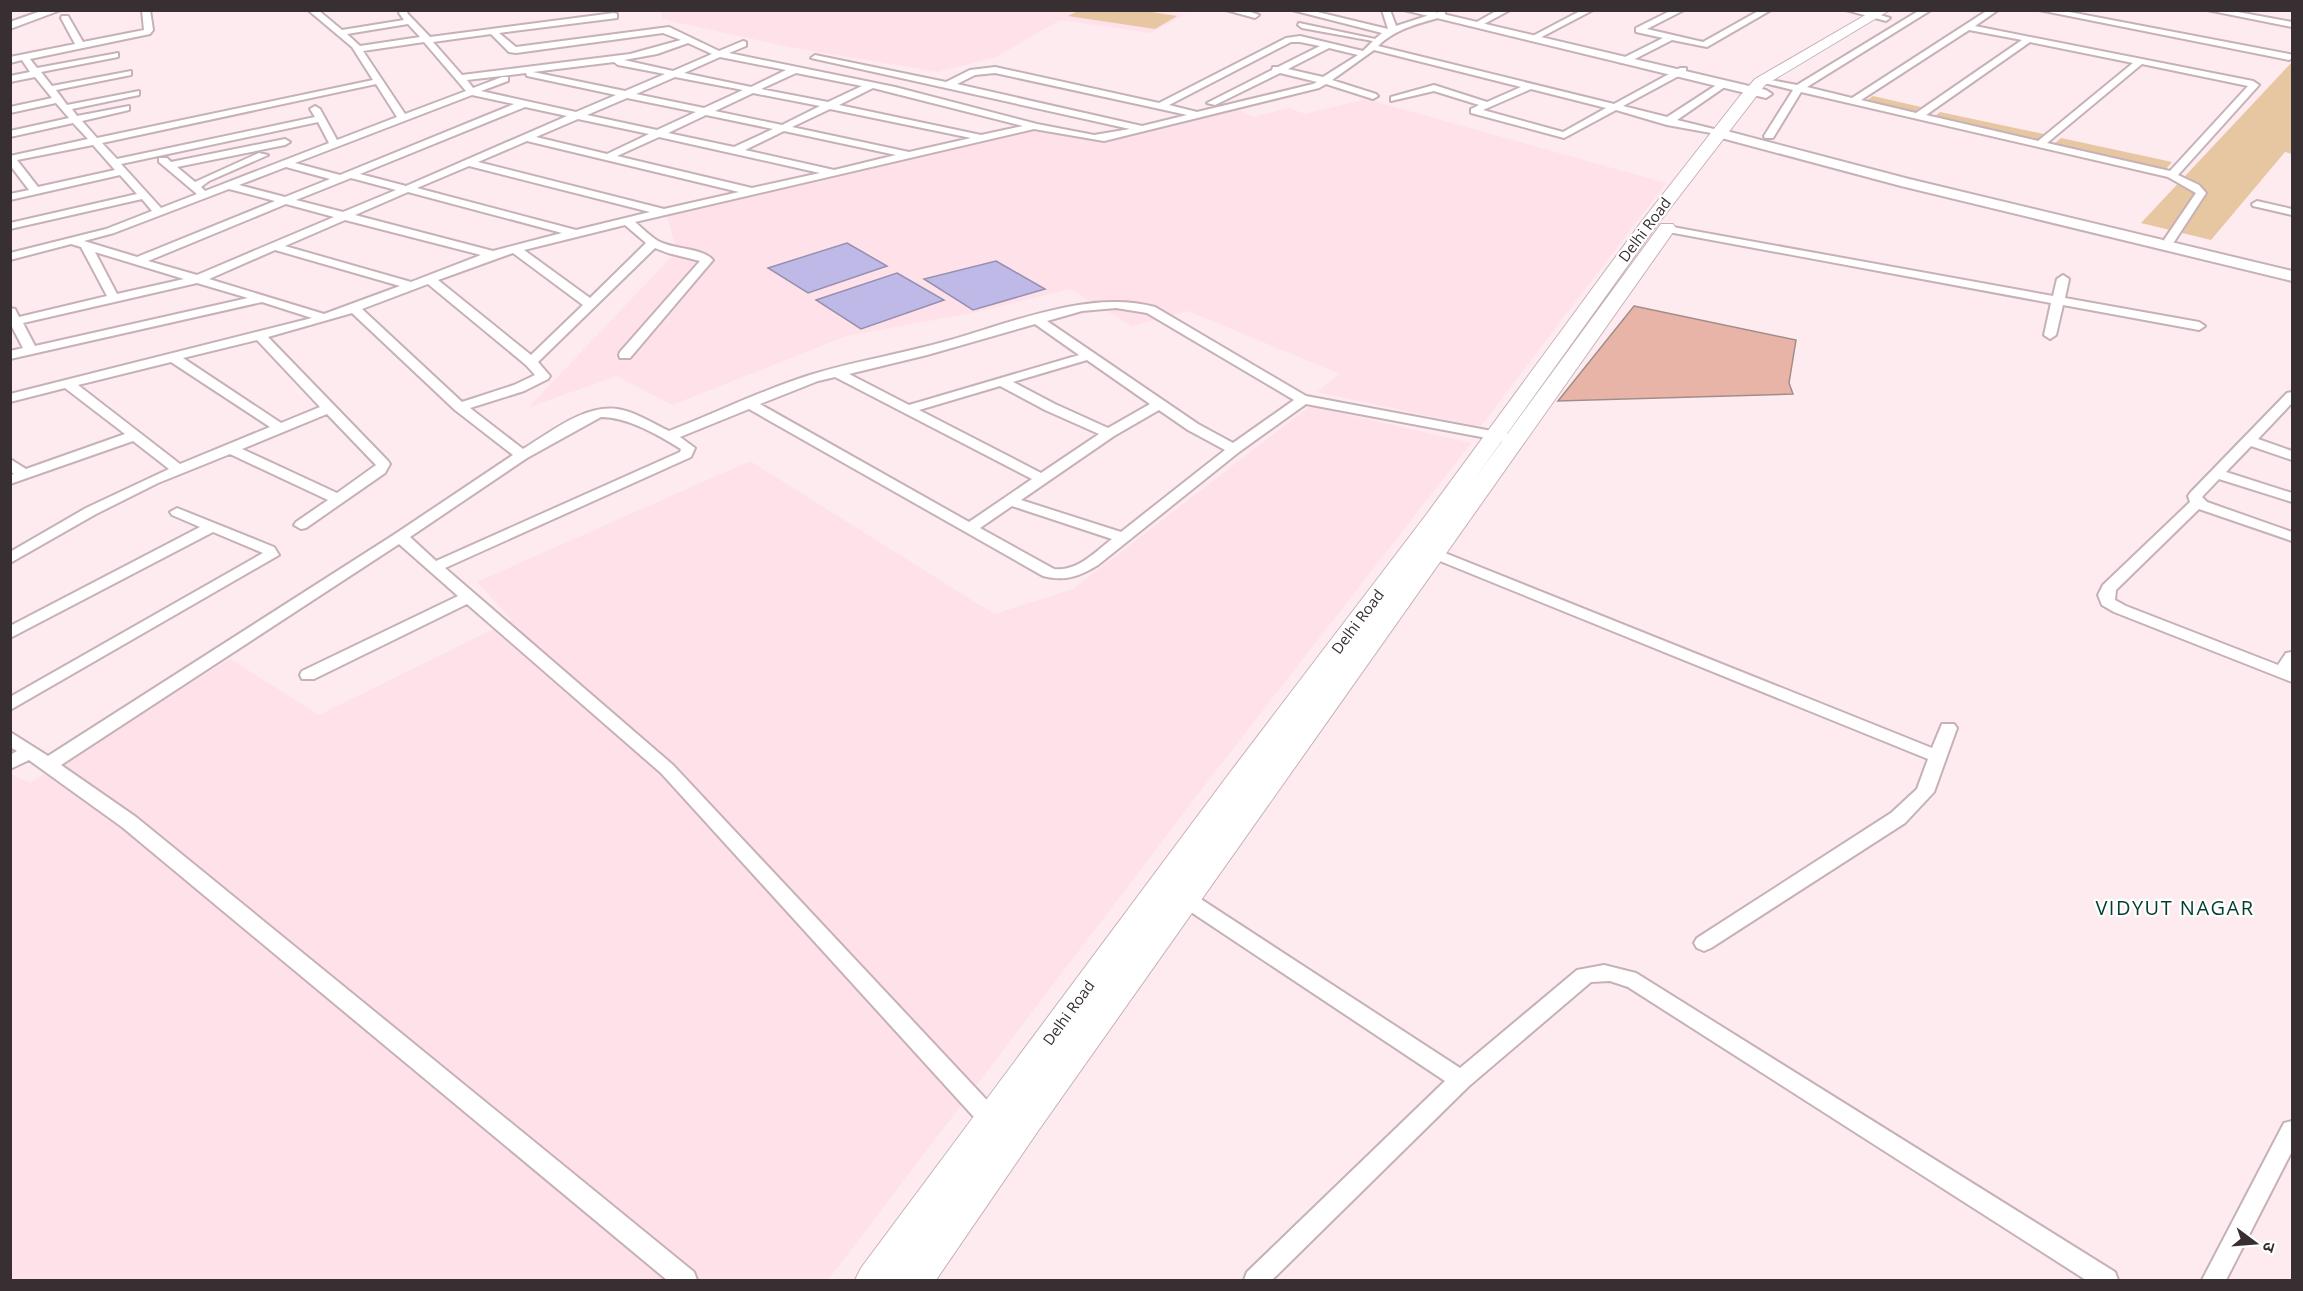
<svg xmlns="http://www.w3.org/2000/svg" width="2303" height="1291" viewBox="0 0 2303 1291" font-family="'Open Sans','Noto Sans Devanagari',sans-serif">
  <rect width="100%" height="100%" fill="#fdebf0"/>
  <g fill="#ffe1e9">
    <polygon points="1163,10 1185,15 1150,33 1060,20 996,57 938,72 789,47 662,19 661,11"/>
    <polygon points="1366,99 1666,183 1480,427 1317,392 1340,374 1188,311 1132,326 1070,289 977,312 846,336 672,405 617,376 529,407 677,251 666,214 1021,131 1038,131 1097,141 1233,107 1253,117 1289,108 1305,114"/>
    <polygon points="1310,406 1471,443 1218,768 828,1280 11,1280 11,774 30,783 230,659 319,715 512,620 477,582 750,461 994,614 1073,589"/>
  </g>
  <g fill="#e7c6a2">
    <polygon points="1078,11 1145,11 1177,16 1155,29 1068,16"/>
    <polygon points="2292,62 2292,154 2285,152 2211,240 2141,223"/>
    <polygon points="1873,96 1921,107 1914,112 1866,101"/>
    <polygon points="1940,112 2044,134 2037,141 1933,118"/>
    <polygon points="2061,138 2172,162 2166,169 2054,144"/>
  </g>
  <g fill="#bfb9e7" stroke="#9690b0" stroke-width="1.5">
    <polygon points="847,243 887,266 808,293 768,268"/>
    <polygon points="996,261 1045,289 973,310 924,279"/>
    <polygon points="897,273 944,300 861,329 816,300"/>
  </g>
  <polygon fill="#e8b4a7" stroke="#a18d88" stroke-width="1.5" points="1634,306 1796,340 1789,383 1793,394 1558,401"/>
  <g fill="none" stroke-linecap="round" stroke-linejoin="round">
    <defs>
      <g id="minor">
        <path d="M 142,10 L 150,10 L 153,30 L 150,34 L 30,59 L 37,68 L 118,53 L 118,57 L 41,72 L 52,86 L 131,71 L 131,75 L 56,90 L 67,105 L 139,91 L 139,95 L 72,109 L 77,116 L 129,106 L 129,110 L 82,121 L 97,138 L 373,80 L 352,47 L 308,10 L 318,10 L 342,30 L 404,20 L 399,13 L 401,10 L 409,10 L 407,13 L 430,37 L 614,13 L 617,14 L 617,18 L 499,33 L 516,47 L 669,27 L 719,51 L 743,41 L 746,42 L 746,46 L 729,53 L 895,87 L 1037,124 L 1094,135 L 1130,129 L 811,58 L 815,55 L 946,82 L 970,70 L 995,67 L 1159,103 L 1286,38 L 1300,36 L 1363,51 L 1373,41 L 1302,28 L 1298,25 L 1299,23 L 1375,39 L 1382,33 L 1292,10 L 1309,10 L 1388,29 L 1382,10 L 1390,10 L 1396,26 L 1442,11 L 1445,12 L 1445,16 C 1421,23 1396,28 1378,46 L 1614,104 L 1680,68 L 1686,68 L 1686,72 L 1623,106 L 1667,117 L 1721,82 L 1729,84 L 1677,120 L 1722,131 L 1722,135 L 1667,125 L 1616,110 L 1564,138 L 1471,113 L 1471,109 L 1479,105 L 1434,91 L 1391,101 L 1391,97 L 1434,85 L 1487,102 L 1521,87 L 1374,50 L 1332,80 L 1376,94 L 1378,96 L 1373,99 L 1326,84 L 1319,88 L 1104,141 L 1034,129 L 635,222 C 642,228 650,236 658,241 C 674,250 701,247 713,260 L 630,358 L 620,358 L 619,355 L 620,352 L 700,261 L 668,253 L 655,248 L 538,362 L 550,376 L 548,379 L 524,391 L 470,408 L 523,449 C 550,433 583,405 617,409 C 634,411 654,424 669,431 C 716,413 762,390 810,375 C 854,361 902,354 947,341 C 1010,323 1091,289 1155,307 L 1306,396 L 1513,435 L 1515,438 L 1513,441 L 1508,442 L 1306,404 L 1239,452 L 1098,565 C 1080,576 1065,582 1043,576 L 749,409 L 680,437 L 695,448 L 691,457 L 445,568 L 673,765 L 999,1113 L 1002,1120 L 999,1127 L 991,1129 L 983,1127 L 661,773 L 467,604 L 314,679 L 302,679 L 300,675 L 302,671 L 458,596 L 399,544 L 61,765 L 136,817 L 694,1272 L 697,1280 L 667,1280 L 122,827 L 29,760 L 10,769 L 10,755 L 17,751 L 10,747 L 10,732 L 48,756 L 395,534 L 513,455 L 455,410 L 352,313 L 268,337 L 388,461 L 390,464 L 385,473 L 306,528 L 301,529 L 294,525 L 296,522 L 328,500 L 230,454 L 158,483 L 96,514 L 10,563 L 10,552 L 86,508 L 169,469 L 133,441 L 10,484 L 10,475 L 14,474 L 10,471 L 10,459 L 26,469 L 125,434 L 65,388 L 10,402 L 10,394 L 312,318 L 262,302 L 10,359 L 10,351 L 23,348 L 10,323 L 10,308 L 15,309 L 19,317 L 107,296 L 81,247 L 71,244 L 10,260 L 10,253 L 106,229 L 152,211 L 142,199 L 10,229 L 10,223 L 137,194 L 120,175 L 10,200 L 10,194 L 29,190 L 10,165 L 10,156 L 88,139 L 73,123 L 10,137 L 10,131 L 69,118 L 56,103 L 10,113 L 10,107 L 52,98 L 35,77 L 10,82 L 10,76 L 30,72 L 22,60 L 10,63 L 10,57 L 75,44 L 61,18 L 62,16 L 68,16 L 83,42 L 144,30 ZM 408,24 L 420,37 L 360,46 L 347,34 ZM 663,33 L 681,40 L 630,54 L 462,75 L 433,42 L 491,34 L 509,52 L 516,53 ZM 424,42 L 466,91 L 405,114 L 363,51 ZM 1291,42 L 1300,42 L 1320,46 L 1278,67 L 1273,67 L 1272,70 L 1207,103 L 1215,105 L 1280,73 L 1317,82 L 1313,84 L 1197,112 L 1169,105 ZM 688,43 L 712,54 L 673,71 L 624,60 L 657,54 ZM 1329,48 L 1358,55 L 1323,77 L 1288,69 ZM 720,57 L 786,70 L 751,87 L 684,73 ZM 614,62 L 618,65 L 665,74 L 625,91 L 533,72 ZM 526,73 L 527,76 L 616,95 L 576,112 L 481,91 L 508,81 L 508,77 L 502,77 L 473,88 L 467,80 ZM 796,73 L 862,86 L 828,102 L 761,89 ZM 995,73 L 1160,109 L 1187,115 L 1142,126 L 957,84 L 975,75 ZM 675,77 L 743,90 L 704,108 L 636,94 ZM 376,84 L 397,117 L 337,140 L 320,109 L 315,106 L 310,109 L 315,117 L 117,159 L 102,143 ZM 873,88 L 1023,126 L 981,135 L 839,105 ZM 1531,89 L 1606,108 L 1563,132 L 1483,110 ZM 753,93 L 820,106 L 782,125 L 715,111 ZM 472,95 L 514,104 L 340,175 L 295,163 ZM 627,98 L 696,112 L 657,130 L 587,115 ZM 525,107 L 567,116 L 406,186 L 360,174 ZM 830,109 L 971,138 L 909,152 L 792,127 ZM 706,115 L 773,129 L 734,147 L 668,133 ZM 578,119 L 649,134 L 607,154 L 536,137 ZM 318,122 L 329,143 L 205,191 L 201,187 L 209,181 L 268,155 L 259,153 L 195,182 L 177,167 L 285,145 L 290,142 L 285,139 L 171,162 L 167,158 L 159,158 L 159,162 L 197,194 L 161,208 L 121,164 ZM 784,131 L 896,155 L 834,170 L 745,150 ZM 659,137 L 820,173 L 752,188 L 617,156 ZM 527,141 L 739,192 L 664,209 L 478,162 ZM 93,145 L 115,170 L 38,187 L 17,160 ZM 469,166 L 650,212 L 576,230 L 417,188 ZM 286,167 L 330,179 L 285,197 L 239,185 ZM 351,178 L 396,190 L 343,212 L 296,200 ZM 229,189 L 275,201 L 137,257 L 84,241 L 114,233 ZM 408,192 L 562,233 L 493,251 L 355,215 ZM 286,204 L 334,217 L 197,275 L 148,261 ZM 345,220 L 481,255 L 411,282 L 285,246 ZM 625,225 L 646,243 L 590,298 L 524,250 ZM 275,250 L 400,286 L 324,314 L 209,279 ZM 95,252 L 184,279 L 117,294 ZM 513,253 L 583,305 L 531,355 L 438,280 ZM 197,283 L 248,298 L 35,346 L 23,323 ZM 428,284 L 526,365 L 535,375 L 514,385 L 462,402 L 362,309 ZM 1116,308 L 1147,313 L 1294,400 L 1233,443 L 1198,424 L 1047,321 L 1082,311 ZM 1035,324 L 1079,355 L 909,405 L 849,374 L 927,355 ZM 257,340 L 320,407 L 281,423 L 183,358 ZM 1087,360 L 1150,404 L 1108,428 L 1055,404 L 1013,382 ZM 171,362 L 270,427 L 180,464 L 78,385 ZM 835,377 L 1032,479 L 969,522 L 760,404 L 818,381 ZM 1000,386 L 1045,410 L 1099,434 L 1041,473 L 919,410 ZM 1159,410 L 1188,430 L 1225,450 L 1121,532 L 1021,500 L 1114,436 ZM 327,414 L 376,465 L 337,493 L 242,449 ZM 601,417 C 628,417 658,435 681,449 L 680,452 L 436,561 L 410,537 L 527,458 ZM 1012,506 L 1112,539 C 1095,552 1077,572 1054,569 L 980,528 Z"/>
        <polygon points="1226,10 1245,10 1259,15 1255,18"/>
        <polygon points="1498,10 1510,10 1482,25 1475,23"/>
        <polygon points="1582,10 1593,10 1534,41 1527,39"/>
        <polygon points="1672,10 1684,10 1647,29 1703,42 1760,10 1771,10 1707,47 1672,40 1627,63 1621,63 1621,59 1663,38 1636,32 1636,28"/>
        <polygon points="1846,10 1864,10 1890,18 1886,21"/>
        <path d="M 1920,10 L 1931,10 L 1807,87 L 1852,98 L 1988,10 L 1998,10 L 1975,26 L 2253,81 L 2259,85 L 2178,175 L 2199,185 L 2206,193 L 2174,242 L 2170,243 L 2164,240 L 2196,193 L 2168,177 L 1801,92 L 1773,138 L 1765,138 L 1764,136 L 1793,90 L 1760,82 L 1760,78 L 1797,85 ZM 1969,30 L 2022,40 L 1916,113 L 1861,100 ZM 2030,42 L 2133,63 L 2038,141 L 1926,115 ZM 2142,64 L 2248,86 L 2170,171 L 2047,143 Z"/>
        <polygon points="2039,10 2059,10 2289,54 2292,55 2292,58 2289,60"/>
        <polygon points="2207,10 2227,10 2292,22 2292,27"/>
        <polygon points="2257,201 2292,209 2292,215 2253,206 2252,204"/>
        <polygon points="1667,226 2053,296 2057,279 2063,275 2069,279 2065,298 2199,322 2205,326 2199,330 2063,305 2056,335 2050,339 2044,335 2051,303 1663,231 1661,229"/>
        <polygon points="2292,392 2292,403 2258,439 2292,451 2292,460 2251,446 2226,472 2292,493 2292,502 2219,479 2202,497 2207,502 2292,532 2292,541 2199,509 2116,590 2115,600 2126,606 2278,665 2286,653 2292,652 2292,682 2114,612 2102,605 2098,595 2103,585 2190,502 2188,496 2190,493 2287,393"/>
        <polygon points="177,508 274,547 279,555 10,710 10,697 263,553 213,532 10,638 10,626 200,527 172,515 170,512"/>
        <polygon points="1435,549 1932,748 1942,724 1954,724 1957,728 1934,792 1905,823 1711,948 1704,951 1697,948 1694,943 1697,938 1891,813 1917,789 1928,759 1430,557 1427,554 1430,551"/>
        <polygon points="1186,892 1193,894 1460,1068 1577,970 1604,965 1636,973 2115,1272 2118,1280 2086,1280 1628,987 1610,981 1591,982 1469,1086 1272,1280 1244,1280 1247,1272 1445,1081 1179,904 1176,899 1179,894"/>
        <polygon points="2292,1121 2292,1151 2226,1280 2202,1280 2284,1123"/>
      </g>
      <g id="secondary">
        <polygon points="44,10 61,10 10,29 10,22"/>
        <polygon points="1404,10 1426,10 1766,90 1772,94 1766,98"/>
        <polygon points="1719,129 1909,179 2292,271 2292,281 1901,186 1714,136 1712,133"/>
      </g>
      <polygon id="primary" points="1874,10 1890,10 1765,85 1654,229 1473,481 1661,224 1673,224 1676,228 1038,1131 936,1280 855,1280 861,1268 1228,775 1426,515 1642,221 1739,97 1755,79"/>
    </defs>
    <use href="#minor" stroke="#c6b1b7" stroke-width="4"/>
    <use href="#secondary" stroke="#c6b1b7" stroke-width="4"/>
    <use href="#primary" stroke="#c6b1b7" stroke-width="2"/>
    <use href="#minor" fill="#fff" fill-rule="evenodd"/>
    <use href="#secondary" fill="#fff" fill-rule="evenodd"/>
    <use href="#primary" fill="#fff" fill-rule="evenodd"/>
  </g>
  <g text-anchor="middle" stroke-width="4.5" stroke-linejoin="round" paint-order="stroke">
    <g font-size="15" fill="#372f31" stroke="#fff">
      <text transform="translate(1645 230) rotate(-53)" y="5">Delhi Road</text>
      <text transform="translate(1358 622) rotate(-53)" y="5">Delhi Road</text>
      <text transform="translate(1069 1013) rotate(-54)" y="5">Delhi Road</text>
    </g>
    <g font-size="20" letter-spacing="1.5" fill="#033d30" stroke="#fff">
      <text x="2175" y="915">VIDYUT NAGAR</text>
    </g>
  </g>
  <rect width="2303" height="1291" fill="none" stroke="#372f31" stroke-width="24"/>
  <g transform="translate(2255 1243) rotate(106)" stroke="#ffffff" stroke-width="4.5" paint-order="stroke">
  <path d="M0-4.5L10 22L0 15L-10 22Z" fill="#372f31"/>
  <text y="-9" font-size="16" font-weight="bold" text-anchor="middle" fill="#372f31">उ</text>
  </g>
</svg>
